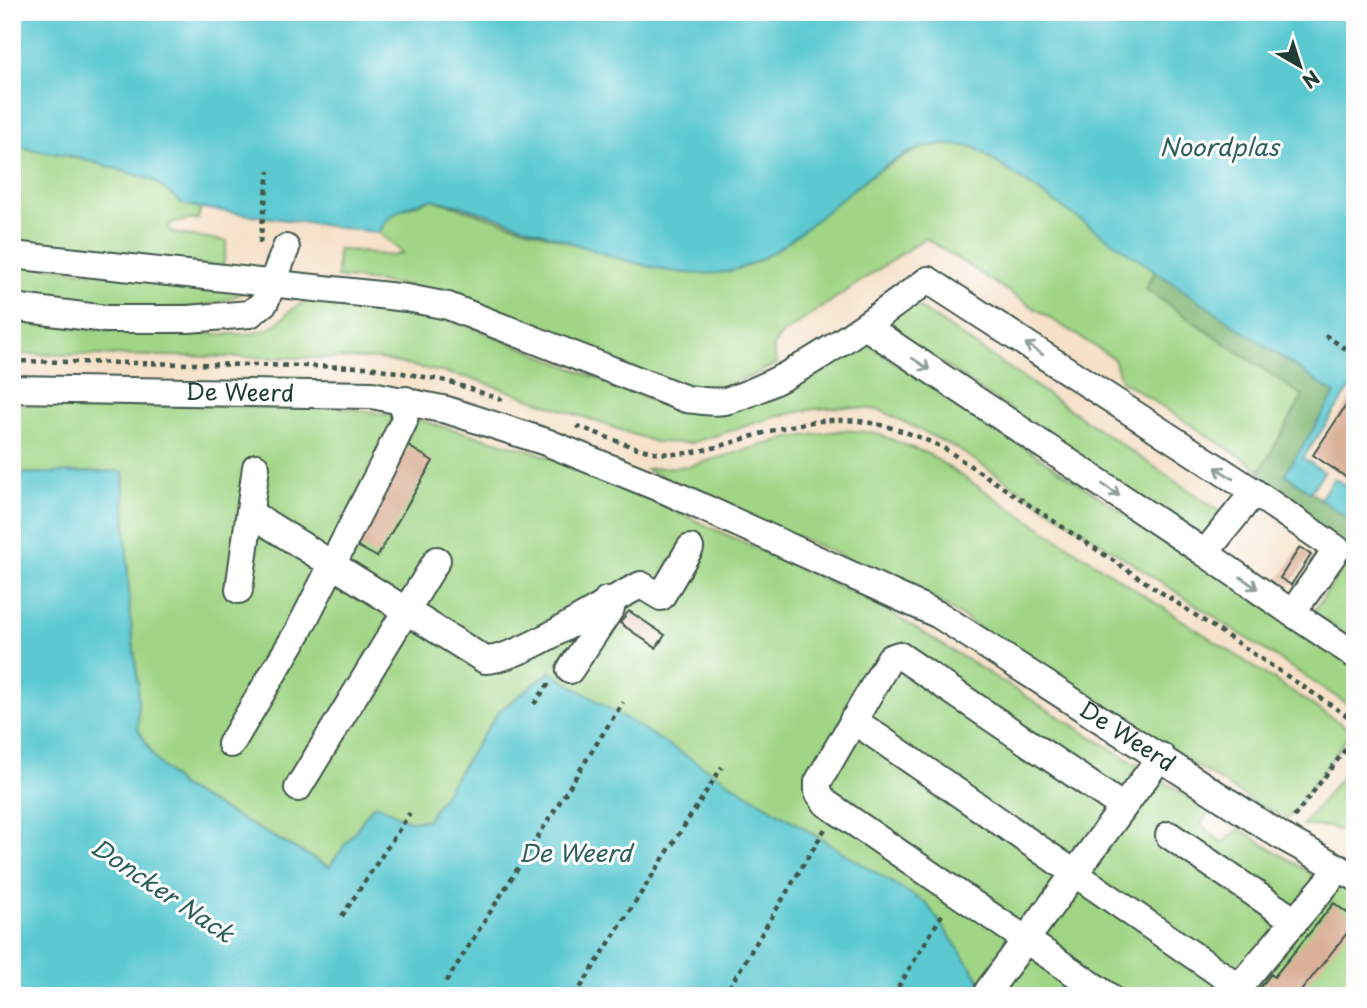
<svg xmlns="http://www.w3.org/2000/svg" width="1367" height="1008" viewBox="0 0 1367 1008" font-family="'Playpen Sans',sans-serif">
  <rect width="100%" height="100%" fill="#fff"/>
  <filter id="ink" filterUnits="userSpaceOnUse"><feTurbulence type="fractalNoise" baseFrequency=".0143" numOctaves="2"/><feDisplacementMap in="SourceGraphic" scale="14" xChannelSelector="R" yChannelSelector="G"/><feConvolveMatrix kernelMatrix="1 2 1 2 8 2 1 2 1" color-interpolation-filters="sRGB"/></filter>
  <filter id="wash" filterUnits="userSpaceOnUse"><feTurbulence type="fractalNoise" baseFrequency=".00686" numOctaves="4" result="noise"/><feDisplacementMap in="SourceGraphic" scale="28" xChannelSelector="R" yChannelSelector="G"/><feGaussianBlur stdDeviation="1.57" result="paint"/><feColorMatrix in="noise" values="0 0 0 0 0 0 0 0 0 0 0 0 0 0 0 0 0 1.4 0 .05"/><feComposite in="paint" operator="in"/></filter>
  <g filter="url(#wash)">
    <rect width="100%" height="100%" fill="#f6e0c8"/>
    <g fill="#a0d585" stroke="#60895c" stroke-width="2">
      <path d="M 948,144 L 975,147 L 1156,270 L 1145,289 L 1304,396 L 1261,470 L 1121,380 L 1114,359 L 925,238 L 781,335 C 772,345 772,351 777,363 C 733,387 713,393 664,380 L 410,286 L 337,277 L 338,249 L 392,256 L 403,253 L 379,233 L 384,222 L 396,212 L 431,199 L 591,249 L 776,249 L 877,171 L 921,148 Z"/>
      <path d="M 12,146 C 59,154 105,163 150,179 C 170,186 178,202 201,208 L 198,219 L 174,222 L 168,227 L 172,233 L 227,241 L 223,267 L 12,242 Z"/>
      <path d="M 12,263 L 237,288 L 241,293 C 200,322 63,303 12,298 Z"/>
      <path d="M 318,298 L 418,312 L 469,326 L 665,406 L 690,410 L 863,341 L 1355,665 L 1355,709 L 956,448 L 880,410 L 846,407 L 814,409 L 778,416 L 691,443 L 655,442 L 474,379 L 379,359 L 12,354 L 12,320 C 75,328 137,334 200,334 C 219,333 241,336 259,332 C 285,326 284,305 318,298 Z"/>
      <polygon points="913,303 1228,517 1221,552 885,325"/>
      <polygon points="12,404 339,407 411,418 533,451 607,480 870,600 1210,810 1201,824 1222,843 1239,829 1317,877 1355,893 1355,996 1007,996 1010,991 980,980 927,904 752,797 499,711 427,820 409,821 378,805 373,806 330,867 181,787 156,760 138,729 138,683 130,616 123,471 12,474"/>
      <polygon points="845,430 875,433 928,454 1352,731 1288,819 1253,802 925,593 645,469 690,466 784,439"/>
      <polygon points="1355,549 1355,641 1313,613"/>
      <polygon points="1355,760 1355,837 1331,827 1302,826"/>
    </g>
    <polygon fill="#80b672" stroke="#507a53" stroke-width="2" points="1156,270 1336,394 1285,474 1355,523 1352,553 1252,485 1303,396 1145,289"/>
    <g fill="#5cc9d1" stroke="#3e8382" stroke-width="2">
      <path d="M 12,12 L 1355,12 L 1355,381 L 1303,458 L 1324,472 L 1310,492 L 1285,474 L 1335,394 L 974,147 C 957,145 939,142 922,148 C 851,170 791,265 719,273 C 681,277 649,267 614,257 C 553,238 494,212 431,199 C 409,205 389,211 379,233 L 201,208 L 183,204 L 153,180 L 77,157 L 12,146 Z"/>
      <polygon points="123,471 130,616 138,683 138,729 156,760 181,787 329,867 373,806 378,805 409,821 427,820 499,711 550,672 927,904 980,980 985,996 12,996 12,474"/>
      <polygon points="1334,478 1353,491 1355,489 1355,523 1320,499"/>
    </g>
    <g id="blocks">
      <g fill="#dab097">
        <polygon points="1355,392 1355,476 1352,481 1313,455"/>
        <polygon points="408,446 433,461 377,557 352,543"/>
        <polygon points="1300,547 1311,555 1291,585 1280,578"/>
        <polygon points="629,611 665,635 656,648 620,623"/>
        <polygon points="1334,903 1355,919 1355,923 1297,996 1253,996 1271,974 1274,977"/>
      </g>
    </g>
  </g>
  <g filter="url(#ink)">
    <use href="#blocks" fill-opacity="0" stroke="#3f554a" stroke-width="2"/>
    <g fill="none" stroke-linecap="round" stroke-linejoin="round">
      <defs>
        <g id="minor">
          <path d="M 12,255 L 407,298 L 448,306 L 686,399 C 699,400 717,404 729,400 C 796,380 871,321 928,280 L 1254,492 L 1205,553 L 865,326"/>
          <polyline points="12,307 106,319 188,319 250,314 265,302 286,248"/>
          <path id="s1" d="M 12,389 L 372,395 L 447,410 L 546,442 L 667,491 L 939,615 L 1281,836 L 1355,877"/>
          <polyline points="1254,492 1337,549 1292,613 1355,655"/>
          <path d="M 250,513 L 485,660 C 521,660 603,602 641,585 L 661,597 L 690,548"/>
          <polyline points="1205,553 1292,613"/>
          <polyline points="239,590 256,467"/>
          <polyline points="570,670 611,608 607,600"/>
          <polyline points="853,720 1239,987"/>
          <polyline points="231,744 299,630 386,459 404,421 406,400"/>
          <polyline points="298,788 437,560"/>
          <polyline points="1169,835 1295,921"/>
          <polyline points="988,991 1161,756"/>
          <polyline points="1108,996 826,803 818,792 818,782 890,658 899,655 1123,807"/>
          <polyline points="1231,996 1339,869"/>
        </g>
      </defs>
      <use href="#minor" stroke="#3f554a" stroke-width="30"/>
      <g stroke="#3f554a" stroke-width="4.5" stroke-dasharray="5 5" stroke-linecap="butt">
        <polyline points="260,243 269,171"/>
        <polyline points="1325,335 1355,355"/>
        <polyline points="12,361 369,367 447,381 503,400"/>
        <path d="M 577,426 C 607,436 641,454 674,454 C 702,453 730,443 757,435 C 831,412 871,415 942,447 L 1355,721"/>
        <polyline points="534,704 550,682"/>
        <polyline points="1294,817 1355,737"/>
        <polyline points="342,916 410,813"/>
        <polyline points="446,982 623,702"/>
        <polyline points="575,996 722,767"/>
        <polyline points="724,996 825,829"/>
        <polyline points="893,996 943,913"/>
      </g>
      <use href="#minor" stroke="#fff" stroke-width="26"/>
    </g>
    <defs><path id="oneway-shaft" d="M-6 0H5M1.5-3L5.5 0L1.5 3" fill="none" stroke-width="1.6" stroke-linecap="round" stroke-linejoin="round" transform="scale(1.75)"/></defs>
    <g stroke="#8f9e9a">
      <use href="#oneway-shaft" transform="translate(1034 349) rotate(-147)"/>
      <use href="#oneway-shaft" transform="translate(921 364) rotate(34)"/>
      <use href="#oneway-shaft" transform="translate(1224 473) rotate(-147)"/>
      <use href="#oneway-shaft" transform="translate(1111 490) rotate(34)"/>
      <use href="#oneway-shaft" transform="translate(1249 583) rotate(35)"/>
    </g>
  </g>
  <g text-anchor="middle" stroke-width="6" stroke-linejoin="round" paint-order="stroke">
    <g font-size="23" fill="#1f3d34" stroke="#fff">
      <text dy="8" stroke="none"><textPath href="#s1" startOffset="228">De Weerd</textPath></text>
      <text dy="8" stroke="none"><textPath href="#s1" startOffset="1194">De Weerd</textPath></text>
    </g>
    <g font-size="24" font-style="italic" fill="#2e605b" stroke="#fff">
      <text x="1219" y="156">Noordplas</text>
      <text x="575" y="862">De Weerd</text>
      <text transform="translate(162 891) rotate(34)" y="8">Doncker Nack</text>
    </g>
  </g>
  <rect width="1367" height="1008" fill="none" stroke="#fff" stroke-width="42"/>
  <g transform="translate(1300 66) rotate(141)" stroke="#ffffff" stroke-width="5" paint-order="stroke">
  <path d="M0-5L12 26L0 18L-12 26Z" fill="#1f3d34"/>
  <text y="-10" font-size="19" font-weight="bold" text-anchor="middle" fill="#1f3d34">N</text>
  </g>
</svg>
